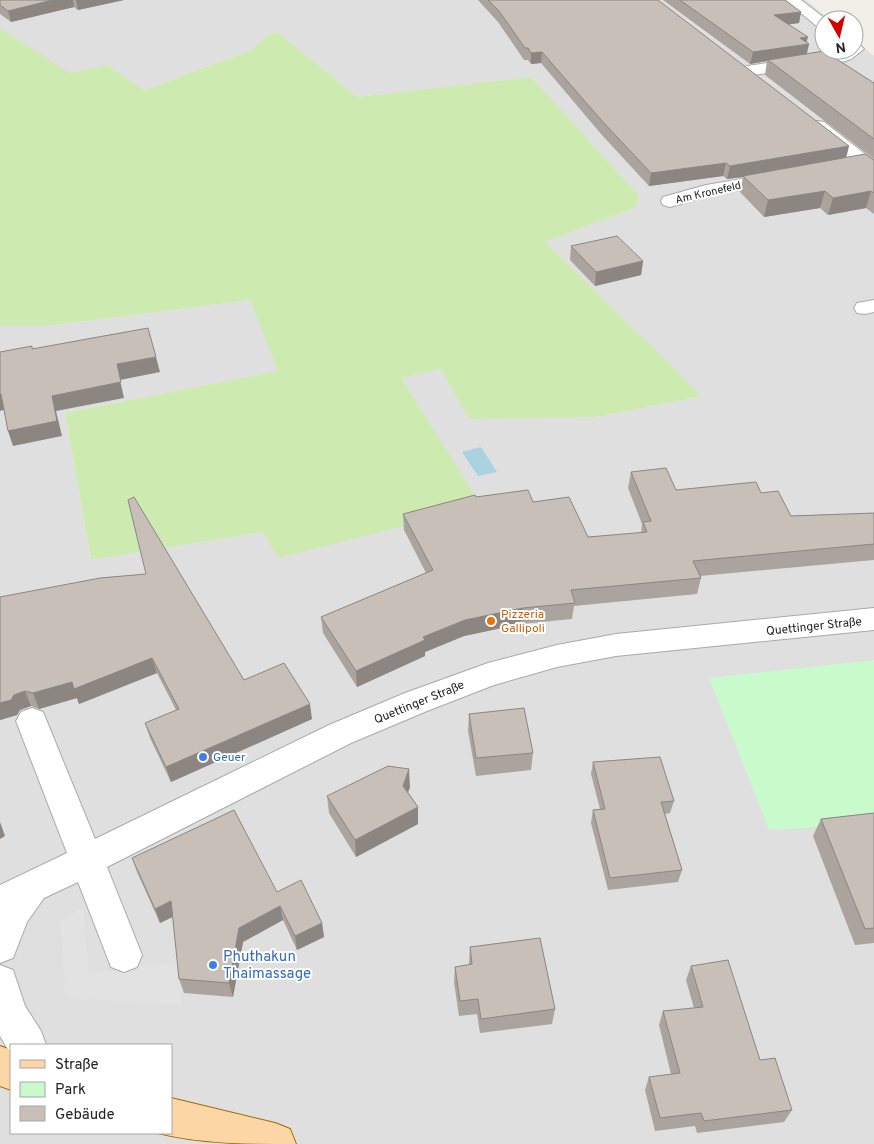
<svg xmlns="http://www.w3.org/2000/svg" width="874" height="1144" viewBox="0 0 874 1144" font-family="Overpass,sans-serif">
  <rect width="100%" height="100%" fill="#f2efe9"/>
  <path fill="#e0dfdf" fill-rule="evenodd" d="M 0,0 L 806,0 L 830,20 L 824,20 L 824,50 L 854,50 L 854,40 L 874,56 L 874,1144 L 0,1144 L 0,326 L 48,326 L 250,300 L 279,371 L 65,413 L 91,560 L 263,532 L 481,506 L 400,378 L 441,369 L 597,417 L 702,396 L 544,242 L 634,208 L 640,197 L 531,78 L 357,97 L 278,32 L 268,35 L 252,50 L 144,90 L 108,65 L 70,74 L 0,28 ZM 11,1045 L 171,1045 L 171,1133 L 11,1133 Z"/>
  <polygon fill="#cdebb0" points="0,28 70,73 108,65 144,90 252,50 268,35 278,32 357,97 531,77 640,197 634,208 545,242 702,396 597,417 469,419 441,369 401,378 482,506 278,558 263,532 91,560 65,413 278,371 250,300 48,326 0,326"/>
  <polygon fill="#c8facc" points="874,660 874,824 769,830 709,678"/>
  <polygon fill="#e2e2e2" points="84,907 88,973 179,962 182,1005 66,998 60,921"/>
  <polygon fill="#aad3df" points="481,447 497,472 478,476 462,452"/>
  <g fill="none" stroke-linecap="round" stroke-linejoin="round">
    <defs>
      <g id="minor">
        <polygon points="785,0 801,0 827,20 824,20 824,29 819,28"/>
        <polygon points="854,43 861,46 864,49 851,59 846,61 747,76 741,74 739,71 741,68 747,66 854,50"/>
        <polygon points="818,121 824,122 874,161 874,175 868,174 812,130 810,126 812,122"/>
        <polygon points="777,173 783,174 786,178 783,182 708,196 670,207 663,205 661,201 663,197 706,185"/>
        <polygon points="874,300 874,312 865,314 857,313 854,308 857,303"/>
        <polygon points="874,608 874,630 616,656 557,667 494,685 427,711 351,743 107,867 142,955 137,967 124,972 111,967 78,882 44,898 27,922 13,958 0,963 0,885 67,853 16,721 21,712 32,708 43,712 95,839 329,725 405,693 488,663 557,645 616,634"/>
        <polygon points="0,965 13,970 25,1006 41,1031 46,1045 11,1045 11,1055 0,1036"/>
      </g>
      <g id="major">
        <polygon points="0,1046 11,1050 11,1090 0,1086"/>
        <path d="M 171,1098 L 275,1123 L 290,1129 L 296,1144 C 250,1144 201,1144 158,1133 L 171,1133 Z"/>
      </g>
    </defs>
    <use href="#minor" stroke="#a9a9a9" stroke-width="2"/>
    <use href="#major" stroke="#a06b00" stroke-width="2"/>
    <use href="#minor" fill="#fff" fill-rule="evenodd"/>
    <use href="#major" fill="#fcd6a4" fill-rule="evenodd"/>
  </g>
  <g fill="#aba49e">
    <polygon points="0,0 124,0 78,10 74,7 11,22 0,14"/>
    <polygon points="478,0 658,0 846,158 874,160 874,214 866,208 828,215 820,208 764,217 740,192 743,177 727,179 723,176 649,186 601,134 541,63 531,64 528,60 524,60 498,22"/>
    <polygon points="663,0 785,0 801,12 799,23 788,24 809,44 807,54 874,83 874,159 765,75 767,61 750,64"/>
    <polygon points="571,246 643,261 641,275 595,286 570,260"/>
    <polygon points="631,472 676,490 761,493 791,516 874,513 874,560 700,576 701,578 697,594 574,606 572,619 521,624 464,636 425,652 425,656 357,687 323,633 321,617 426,573 404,530 403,514 476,497 533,502 588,537 641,533 642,524 628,488"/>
    <polygon points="0,597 244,680 312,719 171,782 150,738 145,723 176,710 157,673 79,704 77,698 39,709 31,706 20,710 17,715 0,720"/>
    <polygon points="469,714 533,753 531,770 476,776 468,731"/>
    <polygon points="593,762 674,801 670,813 665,814 682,870 678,882 608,890 591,823 593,810 600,809 591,774"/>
    <polygon points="410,787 408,792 418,807 418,824 356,857 329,813 327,796"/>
    <polygon points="874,813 874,943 855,945 813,836 821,819"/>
    <polygon points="132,858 277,892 322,923 324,937 297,950 283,920 243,942 233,997 184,993 179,979 173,917 160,923 137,872"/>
    <polygon points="470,947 555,1009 552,1024 480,1033 477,1014 459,1016 454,982 455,967 469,965"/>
    <polygon points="691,966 760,1060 792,1110 784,1122 697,1133 695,1126 655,1131 645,1090 649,1077 671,1074 659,1025 663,1011 694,1008 686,980"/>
  </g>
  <g fill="#8b8681">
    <polygon points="53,0 73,0 74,7 11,22 8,11"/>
    <polygon points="76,0 124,0 78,10"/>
    <polygon points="801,12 799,23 772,27 774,15"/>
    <polygon points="808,37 806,44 809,44 806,55 768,60 767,61 750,64 753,52 800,38"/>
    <polygon points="542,52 541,63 531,64 531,53"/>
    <polygon points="849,146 846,159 743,176 743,177 727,179 730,166"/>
    <polygon points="726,163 723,176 649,186 651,173"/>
    <polygon points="825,191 820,208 764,217 768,200"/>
    <polygon points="871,191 866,208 828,215 833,198"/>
    <polygon points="643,261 641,275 595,286 596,272"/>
    <polygon points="156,357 160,372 120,380 124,398 56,411 62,436 13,446 8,431 52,396 117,364"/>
    <polygon points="0,394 1,394 7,409 0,411"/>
    <polygon points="523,608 521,624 464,636 425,652 425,656 357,687 356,671 423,637 465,620"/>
    <polygon points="152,658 157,673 79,704 77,698 39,709 33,693"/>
    <polygon points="25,691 31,706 20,710 17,715 0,720 0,703 14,695"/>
    <polygon points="310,704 312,719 171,782 166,767"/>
    <polygon points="409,769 410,787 404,803 403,786"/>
    <polygon points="418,807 418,824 356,857 355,840"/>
    <polygon points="0,822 5,836 0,839"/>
    <polygon points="171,901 176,915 160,923 155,909"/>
    <polygon points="280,906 283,920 243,942 233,997 229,983 239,928"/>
    <polygon points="322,923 324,937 297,950 295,936"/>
  </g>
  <g fill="#c7bfb8" stroke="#8b8681">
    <polygon points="0,0 53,0 8,11 0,5"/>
    <polygon points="488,0 658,0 849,146 730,166 726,163 651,173 602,121 542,52 531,53 528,48 525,48 499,11"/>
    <polygon points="680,0 785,0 801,12 774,15 808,37 800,38 809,44 753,52"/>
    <polygon points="824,51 874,83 874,139 768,60"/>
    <polygon points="865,154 874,160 874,193 871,191 833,198 825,191 768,200 743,176"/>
    <polygon points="617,236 643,261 596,272 571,246"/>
    <polygon points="148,328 156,357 117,364 121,382 52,396 57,421 8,431 1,394 0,394 0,352 32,346 32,349"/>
    <polygon points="666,468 676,490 756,482 761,493 778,491 791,516 874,513 874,544 693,561 701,578 571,590 575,603 523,608 465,620 423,637 425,640 356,671 321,617 433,570 403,514 475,495 476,497 528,490 533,502 569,497 588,537 647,532 643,522 651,521 631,472"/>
    <polygon points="134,497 244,680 284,663 310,704 166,767 145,723 179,709 152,658 74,689 72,682 33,693 25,691 14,695 11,700 0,703 0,597 100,578 146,574 128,500"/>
    <polygon points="524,708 533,753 476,758 469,714"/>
    <polygon points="660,757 674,801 661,802 682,870 610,878 593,810 605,809 593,762"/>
    <polygon points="388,766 409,769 403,786 418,807 355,840 327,796"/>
    <polygon points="234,810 277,892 301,880 322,923 295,936 280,906 239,928 229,983 179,979 171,901 155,909 132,858"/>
    <polygon points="874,813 874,928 865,929 821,819"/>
    <polygon points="540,938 555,1009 481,1019 478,999 460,1001 455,967 472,964 470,947"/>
    <polygon points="728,960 760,1060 775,1058 792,1110 704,1121 701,1113 660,1118 649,1077 680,1073 663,1011 703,1007 691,966"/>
  </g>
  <circle fill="#e8710a" stroke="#fff" stroke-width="2" cx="491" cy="621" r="5"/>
  <g fill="#3f7fe0" stroke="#fff" stroke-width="2">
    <circle cx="203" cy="757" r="5"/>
    <circle cx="213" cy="965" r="5"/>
  </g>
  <g text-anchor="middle" stroke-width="4" stroke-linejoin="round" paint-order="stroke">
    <g font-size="11" fill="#222" stroke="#fff">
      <text transform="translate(708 192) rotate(-13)" y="4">Am Kronefeld</text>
    </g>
    <g font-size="12" fill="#c56008" stroke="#fff" text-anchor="start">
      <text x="501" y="618">Pizzeria<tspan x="501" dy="14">Gallipoli</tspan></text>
    </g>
    <g font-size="12" fill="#222" stroke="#fff">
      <text transform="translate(814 626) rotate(-6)" y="4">Quettinger Straße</text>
      <text transform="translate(419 702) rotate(-22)" y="4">Quettinger Straße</text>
    </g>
    <g font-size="12" fill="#366cbe" stroke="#fff" text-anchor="start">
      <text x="213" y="761">Geuer</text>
    </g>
    <g font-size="15" fill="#366cbe" stroke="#fff" text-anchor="start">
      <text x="223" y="961">Phuthakun<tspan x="223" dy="17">Thaimassage</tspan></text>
    </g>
  </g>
  <rect x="10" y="1044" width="162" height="90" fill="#ffffff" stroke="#a7a7a7"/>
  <rect x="20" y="1060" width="25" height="8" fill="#fcd6a4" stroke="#a7a7a7"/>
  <text x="55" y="1069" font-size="15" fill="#222222">Straße</text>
  <rect x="20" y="1082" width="25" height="15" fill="#c8facc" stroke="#a7a7a7"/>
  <text x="55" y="1094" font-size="15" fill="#222222">Park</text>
  <rect x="20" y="1106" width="25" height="15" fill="#c7bfb8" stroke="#a7a7a7"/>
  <text x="55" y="1119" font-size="15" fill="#222222">Gebäude</text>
  <g transform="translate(839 35) rotate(172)"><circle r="24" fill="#ffffff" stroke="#a7a7a7"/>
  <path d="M0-4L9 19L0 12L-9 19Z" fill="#d40000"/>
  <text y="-8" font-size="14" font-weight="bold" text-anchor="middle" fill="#222222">N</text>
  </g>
</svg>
